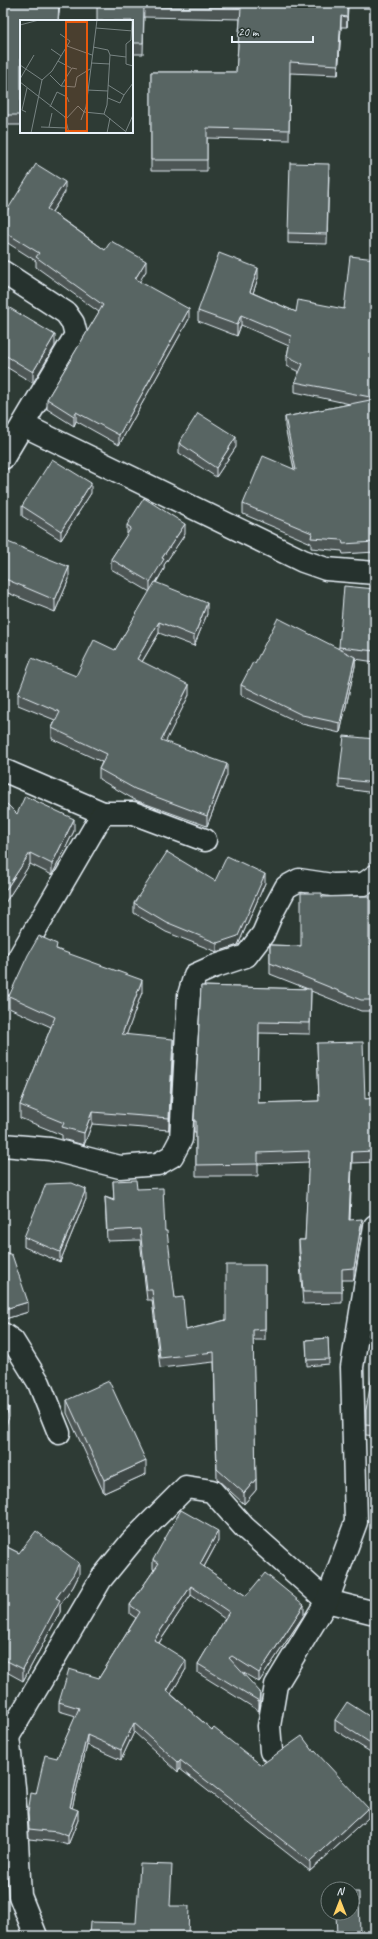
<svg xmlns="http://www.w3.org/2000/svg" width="378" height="1939" viewBox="0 0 378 1939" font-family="Caveat,sans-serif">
  <rect width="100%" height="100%" fill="#2e3b35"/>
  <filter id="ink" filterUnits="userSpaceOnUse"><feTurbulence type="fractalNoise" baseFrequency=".025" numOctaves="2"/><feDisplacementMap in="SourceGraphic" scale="8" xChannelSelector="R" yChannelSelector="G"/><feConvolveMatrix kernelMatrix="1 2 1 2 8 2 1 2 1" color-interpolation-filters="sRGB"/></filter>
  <g filter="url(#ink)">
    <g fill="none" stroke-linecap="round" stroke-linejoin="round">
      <defs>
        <g id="minor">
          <polyline points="3,272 66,313 73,323 76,335 3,458"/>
          <polyline points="23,425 303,561 326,569 375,573"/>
          <polyline points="3,770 103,813"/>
          <polyline points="3,985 103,813 133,813 205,840"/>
          <polyline points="3,1145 50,1149 120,1167 158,1164 172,1156 181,1139 189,995 195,975 213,967 246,956 263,934 272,913 286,887 299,880 332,885 364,884 375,876"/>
          <polyline points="3,1334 13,1341 39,1383 59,1433"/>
          <polyline points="3,1731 8,1737 14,1787 20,1896 36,1936"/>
          <polyline points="8,1737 101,1579 132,1541 186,1487 212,1491 244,1527 327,1601 375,1613"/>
          <polyline points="271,1751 269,1726 276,1685 327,1601 356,1522 352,1367 375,1226"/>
        </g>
      </defs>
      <use href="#minor" stroke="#e8f1f8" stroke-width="25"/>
      <use href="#minor" stroke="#26332d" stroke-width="22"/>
    </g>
    <g fill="#4d5755" stroke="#e8f1f8">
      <polygon points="3,3 60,3 58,21 21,21 21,125 3,125"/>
      <polygon points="97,3 348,3 347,27 341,27 338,75 290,73 289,140 207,138 207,171 151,171 151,72 236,72 240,19 144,17 143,54 132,54 132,21"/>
      <polygon points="329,174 327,244 288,243 288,233"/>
      <polygon points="65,192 52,212 105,250 146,271 139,281 189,319 119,445 76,421 74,426 47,409 47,399 99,312 36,267 36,261 3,240 3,217"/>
      <polygon points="375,259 375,552 343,554 342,551 311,548 311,543 243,514 243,504 294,469 285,427 285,417 350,404 295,392 295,382 299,372 287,366 287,356 289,346 241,325 237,336 198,321 198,311 258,278 253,293 296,312 344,309"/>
      <polygon points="3,304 55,346 33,383 3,365"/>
      <polygon points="179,443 236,447 216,477 179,453"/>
      <polygon points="91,493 61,540 22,516 22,506"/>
      <polygon points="127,525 185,534 164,565 164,569 156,583 207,614 194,646 159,633 142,662 189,695 165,742 227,775 207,826 135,800 99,779 99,769 102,762 52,739 52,728 55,720 18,705 18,694 76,676 115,650 150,592 111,569 111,559 127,535"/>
      <polygon points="3,540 69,579 55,612 3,591"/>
      <polygon points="375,589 375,662 355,659 355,666 340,733 302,724 241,695 241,685 255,663 339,648 339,647"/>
      <polygon points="375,739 375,793 339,788 339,779"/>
      <polygon points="3,800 17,814 74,831 52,875 30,864 3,906"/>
      <polygon points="215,881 265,883 238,945 217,952 166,932 134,913 134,903"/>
      <polygon points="322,897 369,945 375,945 375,1011 361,1011 311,991 310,1034 259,1033 258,1103 319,1101 317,1043 365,1099 375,1098 375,1162 352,1163 350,1220 362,1231 354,1280 342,1280 342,1303 303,1304 299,1251 299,1240 305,1240 309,1162 258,1164 258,1176 196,1176 196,1132 194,1132 194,1121 201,986 308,989 270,974 270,945 301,946"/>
      <polygon points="57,949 142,992 126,1035 173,1051 169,1130 92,1124 84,1145 62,1139 62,1135 20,1118 20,1105 51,1027 9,1008 9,996"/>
      <polygon points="113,1181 137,1189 165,1231 175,1298 186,1330 226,1320 265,1265 265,1340 253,1340 256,1490 244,1504 217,1479 214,1362 160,1368 152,1300 147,1300 140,1240 107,1241 105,1197 114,1200"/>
      <polygon points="86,1199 60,1262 24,1247 24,1237"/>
      <polygon points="3,1251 28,1312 5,1319 3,1312"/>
      <polygon points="328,1338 329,1364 307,1366 306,1340"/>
      <polygon points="375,1376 375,1436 366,1435 366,1410"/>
      <polygon points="67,1400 146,1474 104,1493 67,1413"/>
      <polygon points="375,1518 375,1536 373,1536 373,1525"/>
      <polygon points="218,1541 204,1567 246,1596 304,1615 259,1682 242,1672 260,1702 259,1711 198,1673 198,1664 225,1619 191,1595 159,1643 186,1669 171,1694 212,1730 261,1765 314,1752 368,1818 310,1871 180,1769 178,1772 134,1732 121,1760 87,1745 72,1808 78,1820 68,1845 57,1842 29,1839 28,1813 36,1794 57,1758 76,1716 59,1711 59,1702 99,1678 136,1618 130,1614 130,1605 154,1570 153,1569 153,1560"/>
      <polygon points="3,1545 19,1553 79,1575 73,1587 60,1605 60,1612 23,1681 3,1670"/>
      <polygon points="335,1720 375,1720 372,1753 335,1730"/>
    </g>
    <g fill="#3e4745" stroke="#e8f1f8">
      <polygon points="59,3 60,3 58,21"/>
      <polygon points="347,3 348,3 347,27"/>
      <polygon points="341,16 341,27 338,75 338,65"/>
      <polygon points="65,182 65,192 47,219 47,209"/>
      <polygon points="146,261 146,271 135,289 135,279"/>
      <polygon points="258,268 258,278 250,302 250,292"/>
      <polygon points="189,309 189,319 119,445 119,435"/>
      <polygon points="241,315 241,325 237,336 237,325"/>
      <polygon points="55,335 55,346 33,383 33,372"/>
      <polygon points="76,412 76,421 74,426 74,416"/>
      <polygon points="236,437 236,447 216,477 216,468"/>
      <polygon points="91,483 91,493 61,540 61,531"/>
      <polygon points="185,524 185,534 164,565 164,569 150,592 150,582 162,558"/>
      <polygon points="69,567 69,579 55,612 55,600"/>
      <polygon points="207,603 207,614 194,646 194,636"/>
      <polygon points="159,622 159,633 137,670 137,659"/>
      <polygon points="355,657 355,666 340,733 340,723"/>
      <polygon points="189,685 189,695 161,751 161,740"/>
      <polygon points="227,764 227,775 207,826 207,816"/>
      <polygon points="74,819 74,831 52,875 52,864"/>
      <polygon points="30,853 30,864 3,906 3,894"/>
      <polygon points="265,874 265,883 238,945 217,952 217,943"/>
      <polygon points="142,980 142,992 122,1047 122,1034"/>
      <polygon points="173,1039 173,1051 169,1130 169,1118"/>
      <polygon points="92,1112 92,1124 84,1145 84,1133"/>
      <polygon points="352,1152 352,1163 349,1231 349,1220"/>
      <polygon points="86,1189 86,1199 60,1262 60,1252"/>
      <polygon points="362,1219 362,1231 354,1280 354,1268"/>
      <polygon points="28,1302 28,1312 5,1319 5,1309"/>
      <polygon points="9,1407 9,1417 3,1434 3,1424"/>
      <polygon points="146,1461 146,1474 104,1493 104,1480"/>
      <polygon points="256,1479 256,1490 244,1504 244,1493"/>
      <polygon points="218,1531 218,1541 200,1574 200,1564"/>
      <polygon points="79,1563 79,1575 73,1587 60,1605 60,1612 23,1681 23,1669 56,1598"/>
      <polygon points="191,1586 191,1595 154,1650 154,1640"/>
      <polygon points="304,1605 304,1615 259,1682 259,1673"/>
      <polygon points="186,1660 186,1669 167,1701 167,1691"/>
      <polygon points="260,1692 260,1702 259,1711 259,1701"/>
      <polygon points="134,1723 134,1732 121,1760 121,1750"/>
      <polygon points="87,1735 87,1745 70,1817 70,1807"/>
      <polygon points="375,1739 375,1749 372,1753 372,1744"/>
      <polygon points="180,1760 180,1769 178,1772 178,1762"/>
      <polygon points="368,1808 368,1818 310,1871 310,1862"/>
      <polygon points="78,1810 78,1820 68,1845 68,1836"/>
    </g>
    <g fill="#596563" stroke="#e8f1f8">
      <polygon points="3,3 59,3 58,21 21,21 21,115 3,115"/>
      <polygon points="97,3 347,3 347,17 341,16 338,65 290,62 289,130 207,128 207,160 151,160 151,72 236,72 241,8 144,7 143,43 132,43 132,21 97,21"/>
      <polygon points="290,163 329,164 327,234 288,233"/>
      <polygon points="36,164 65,182 47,209 105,250 111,241 146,261 135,279 189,309 119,435 76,412 74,416 47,399 103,305 36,257 39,253 3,231 3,217"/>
      <polygon points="219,253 258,268 250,292 296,312 298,300 344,309 350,256 375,259 375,398 295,382 303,364 287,356 291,336 241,315 237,325 198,311"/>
      <polygon points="3,304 55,335 33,372 3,354"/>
      <polygon points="375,399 375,542 343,544 342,540 311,538 312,533 243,504 263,456 296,470 285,417"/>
      <polygon points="198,413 236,437 216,468 179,443"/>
      <polygon points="52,459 91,483 61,531 22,506"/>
      <polygon points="144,498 185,524 162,558 164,559 150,582 111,559 131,528 127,525"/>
      <polygon points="3,540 69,567 55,600 3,578"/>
      <polygon points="155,582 207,603 194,636 159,622 137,659 189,685 161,740 227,764 207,816 135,789 99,769 107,754 52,728 60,712 18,694 32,658 76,676 94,640 115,650"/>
      <polygon points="344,586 375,589 375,651 339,647"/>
      <polygon points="278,618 355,657 340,723 302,715 241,685 253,662 255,663"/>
      <polygon points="344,736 375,739 375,783 339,779"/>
      <polygon points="25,796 74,819 52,864 30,853 3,894 3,800 17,814"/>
      <polygon points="167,852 215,881 227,856 265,874 238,936 217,943 166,922 134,903"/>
      <polygon points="301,893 322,893 322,897 369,896 369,945 375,945 375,1000 361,1000 270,963 270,945 301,946"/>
      <polygon points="39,936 57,944 56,949 142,980 122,1034 173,1039 169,1118 92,1112 84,1133 62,1127 64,1123 20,1105 55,1017 9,996 28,955"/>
      <polygon points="201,986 311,989 310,1023 259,1022 258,1103 319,1101 317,1043 363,1042 365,1099 375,1098 375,1151 352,1152 349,1220 362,1219 354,1268 342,1269 342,1292 303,1292 299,1240 305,1240 309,1151 258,1153 258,1164 196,1165 196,1121 194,1121"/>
      <polygon points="136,1180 137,1189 163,1188 165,1231 167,1231 175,1298 183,1297 186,1330 226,1320 226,1265 265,1265 265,1329 253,1330 256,1479 244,1493 217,1469 214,1352 160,1358 152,1290 147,1290 140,1229 107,1231 105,1197 114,1201 113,1181"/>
      <polygon points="72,1183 86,1189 60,1252 24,1237 46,1184"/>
      <polygon points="3,1251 12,1255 28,1302 5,1309 3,1302"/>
      <polygon points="328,1338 329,1359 307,1360 306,1340"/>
      <polygon points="372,1376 375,1376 375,1425 366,1424 366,1410"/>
      <polygon points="109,1381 146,1461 104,1480 67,1400"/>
      <polygon points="3,1405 9,1407 3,1424"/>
      <polygon points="181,1510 218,1531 200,1564 246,1596 265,1573 304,1605 259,1673 232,1656 229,1658 260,1692 259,1701 198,1664 229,1612 191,1586 154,1640 186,1660 167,1691 212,1730 214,1728 261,1765 302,1736 314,1752 315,1751 368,1808 310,1862 180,1760 178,1762 134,1723 121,1750 87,1735 70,1807 78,1810 68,1836 57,1832 29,1829 28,1813 31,1793 36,1794 45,1755 57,1758 79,1708 59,1702 69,1669 99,1678 140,1612 130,1605 159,1563 153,1560"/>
      <polygon points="375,1518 375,1525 373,1525"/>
      <polygon points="36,1531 79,1563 73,1575 56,1598 60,1600 23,1669 3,1659 3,1545 19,1553"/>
      <polygon points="347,1702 375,1720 375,1739 372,1744 335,1720"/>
      <polygon points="140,1864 172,1865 170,1906 189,1906 188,1936 89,1936 90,1922 136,1923"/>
      <polygon points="352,1892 359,1892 360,1936 337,1936 336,1913 352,1913"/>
    </g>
  </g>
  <g transform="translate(20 20)">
    <rect width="113" height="113" fill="#2e3b35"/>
    <path fill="none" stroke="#788483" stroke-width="1" d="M 112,0 L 111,20 L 106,24 L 106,44 L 113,46M 0,5 L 19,0M 76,8 L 113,11M 47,26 L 72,35M 73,27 L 88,30 L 90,35 L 106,37M 31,29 L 41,36M 38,41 L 51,48M 71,43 L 90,44M 0,45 L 22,60M 30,55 L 41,66 L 55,67 L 57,57 L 70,49M 0,59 L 14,35M 22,60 L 32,51 L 50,21 L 40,14M 0,62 L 45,97 L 49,113M 88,65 L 104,75 L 113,63M 41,66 L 52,48 L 57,49M 67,70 L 88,71M 88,78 L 100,83 L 104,75M 30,87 L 37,72 L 47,77 L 49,82M 6,92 L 2,90 L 7,68M 84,94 L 87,85 L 90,35M 46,99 L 58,86 L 64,92 L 84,94 L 105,111M 61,100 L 66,87 L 77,0M 21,107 L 47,108M 29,107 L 32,93M 11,113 L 22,60M 87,113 L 90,98M 105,113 L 113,95"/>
    <path fill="#e8590c" fill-opacity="0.15" stroke="#e8590c" stroke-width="2" d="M 46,2 L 67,2 L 67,111 L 46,111 Z"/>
    <rect width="113" height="113" fill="none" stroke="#e8f1f8" stroke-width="2"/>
  </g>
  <rect width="378" height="1939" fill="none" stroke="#26332d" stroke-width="16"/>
  <rect x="8" y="8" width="362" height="1923" fill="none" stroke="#e8f1f8" stroke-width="1.5" filter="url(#ink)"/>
  <g transform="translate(340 1901)"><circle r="19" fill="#26332d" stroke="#747f7e"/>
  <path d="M0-3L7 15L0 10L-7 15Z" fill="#ffd166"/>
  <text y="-6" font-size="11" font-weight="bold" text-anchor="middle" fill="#e8f1f8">N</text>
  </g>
  <path d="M232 36v6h81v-6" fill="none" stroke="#e8f1f8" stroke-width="2"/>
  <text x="238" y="36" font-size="12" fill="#e8f1f8" stroke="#26332d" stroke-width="3" paint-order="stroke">20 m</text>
</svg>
